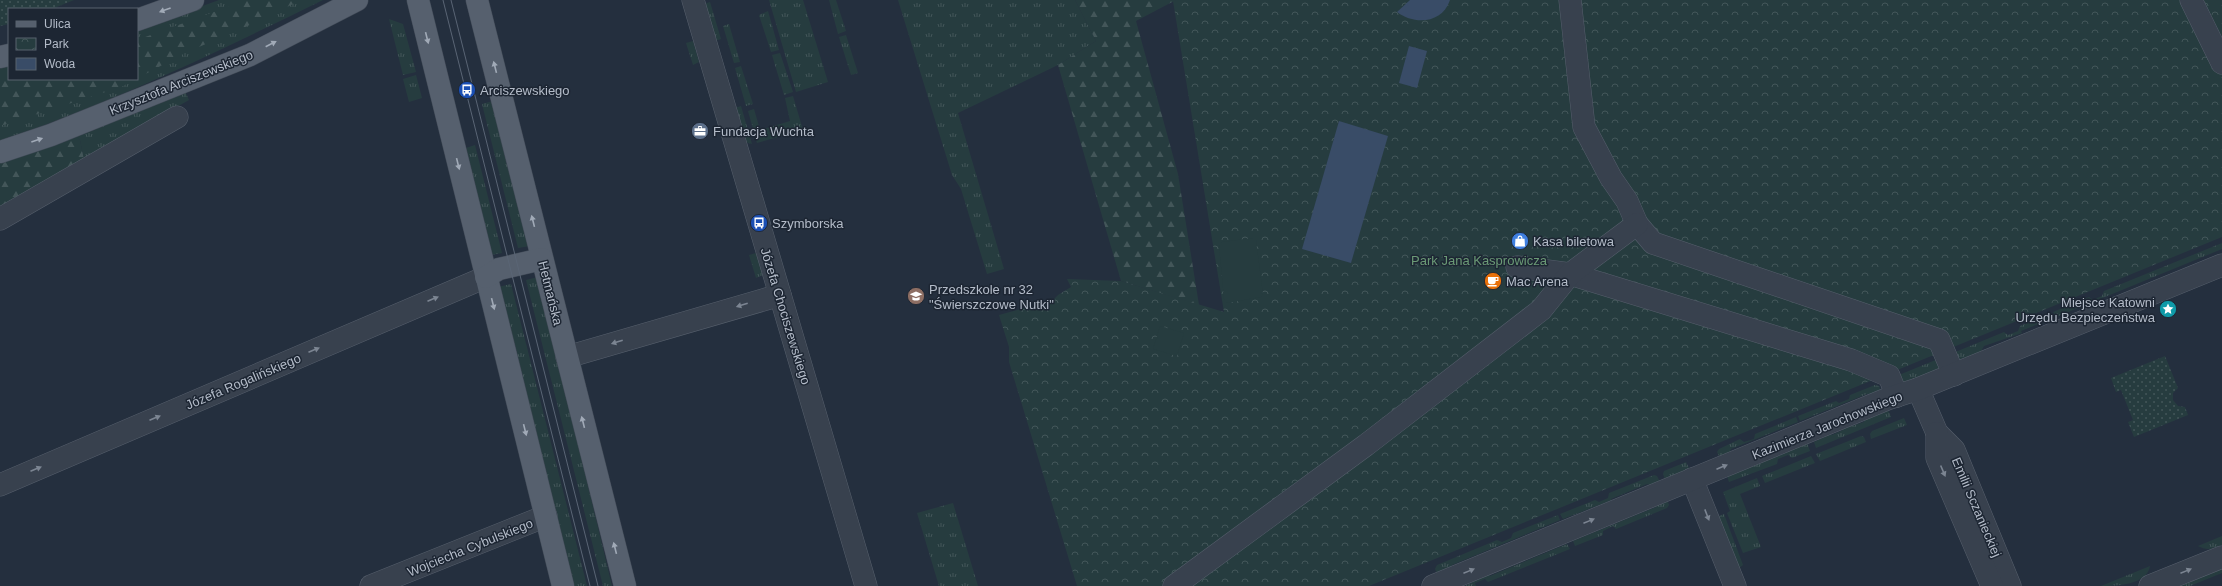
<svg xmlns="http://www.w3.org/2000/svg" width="2222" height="586" viewBox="0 0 2222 586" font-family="Arial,sans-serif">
  <defs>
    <pattern id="grass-tufts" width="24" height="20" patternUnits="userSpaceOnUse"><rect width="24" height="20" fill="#263c3f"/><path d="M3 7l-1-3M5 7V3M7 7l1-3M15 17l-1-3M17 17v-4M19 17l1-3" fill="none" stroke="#435659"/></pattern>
    <pattern id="forest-firs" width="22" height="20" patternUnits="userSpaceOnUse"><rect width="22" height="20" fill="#263c3f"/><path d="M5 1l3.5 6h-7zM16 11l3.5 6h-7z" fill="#435659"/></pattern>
    <pattern id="park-crowns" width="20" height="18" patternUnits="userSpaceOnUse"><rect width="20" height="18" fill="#263c3f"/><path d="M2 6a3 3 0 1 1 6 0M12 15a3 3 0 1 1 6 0" fill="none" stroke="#435659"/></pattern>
    <pattern id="garden-dots" width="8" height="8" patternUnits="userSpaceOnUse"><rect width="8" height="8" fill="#263c3f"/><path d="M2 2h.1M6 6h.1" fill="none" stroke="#435659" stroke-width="1.8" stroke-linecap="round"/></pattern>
  </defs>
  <rect width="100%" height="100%" fill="#242f3e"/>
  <g fill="url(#grass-tufts)">
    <path d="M 219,0 L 323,0 C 217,52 112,103 0,141 L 0,66 L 9,64 L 9,79 L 137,79 L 137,30 Z"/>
    <polygon points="769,0 803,0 828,82 796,92"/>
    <polygon points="829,0 836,0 846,31 838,34"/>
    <polygon points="898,0 1075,0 1096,41 1058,65 958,113 1004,269 987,274 961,189 952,175"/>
    <polygon points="710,2 721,39 715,41 704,4"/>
    <polygon points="768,11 779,50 771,52 759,15"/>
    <polygon points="389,19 403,24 416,72 403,75"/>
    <polygon points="729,24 740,62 734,63 723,26"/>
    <polygon points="846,35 858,73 851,75 839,37"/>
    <polygon points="693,41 699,62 693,65 686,43"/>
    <polygon points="780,53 793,92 784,95 772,55"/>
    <polygon points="741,66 753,104 746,106 735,68"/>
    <polygon points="416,75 422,98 409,102 403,79"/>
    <polygon points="185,91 189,100 84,160 80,140 76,135"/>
    <polygon points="793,96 803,130 757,143 748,111 754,109 760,130 790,121 785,98"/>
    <polygon points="493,101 530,246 518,248 482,104"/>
    <polygon points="741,106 752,144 745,142 735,108"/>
    <polygon points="475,145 502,253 491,255 466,148"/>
    <polygon points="2222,243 2222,249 2056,317 2053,312 2089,297 2093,300 2102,296 2104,291"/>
    <polygon points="756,253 763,275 756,278 749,255"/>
    <polygon points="538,277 612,586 603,586 526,280"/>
    <polygon points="511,284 587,586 574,586 498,287"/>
    <polygon points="2051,313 2053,318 2021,331 2022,333 1984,346 1980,353 1955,364 1953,353 2004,332 2008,335 2018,331 2020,326"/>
    <polygon points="1938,359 1945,368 1898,387 1894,377"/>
    <polygon points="1875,385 1879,386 1882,394 1874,397 1867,394 1800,421 1798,416 1836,401 1839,403 1849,399 1850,395"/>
    <polygon points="1887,407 1891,417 1816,448 1814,442 1831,434 1832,435 1843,430 1843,429 1864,422 1864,420"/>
    <polygon points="1796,417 1798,422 1731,449 1729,456 1721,460 1717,452 1719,449 1740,439 1744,442 1754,439 1755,434"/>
    <polygon points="1904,418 1907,425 1871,439 1870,434 1872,431"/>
    <polygon points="1861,436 1864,437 1866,442 1820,461 1816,454"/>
    <polygon points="1807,443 1810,451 1792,458 1788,455 1778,459 1777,464 1729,482 1726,473"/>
    <polygon points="1811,456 1815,463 1765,483 1762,476"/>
    <polygon points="1686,462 1691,472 1666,482 1663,474 1664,471"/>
    <polygon points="1654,475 1657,476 1661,484 1654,487 1647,484 1611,499 1612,500 1563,519 1560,514 1595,500 1599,502 1608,498 1609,493"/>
    <polygon points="1757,478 1760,486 1740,494 1761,547 1743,553 1727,513 1730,511 1723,492"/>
    <polygon points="1666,497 1669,505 1667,508 1616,529 1613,526 1603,531 1603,535 1575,546 1573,541 1656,507 1659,500"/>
    <polygon points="953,503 978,586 939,586 917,513"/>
    <polygon points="1724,514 1743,565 1739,568 1719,516"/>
    <polygon points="1558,515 1560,520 1452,565 1449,572 1438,576 1435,569 1437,565 1497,540 1502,542 1511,538 1513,533"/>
    <path d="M 2222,536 L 2222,545 C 2213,549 2207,551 2198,546 Z"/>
    <polygon points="1567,544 1570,549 1488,582 1485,579 1475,583 1476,586 1465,586 1489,574 1490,576"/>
    <path d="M 2150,566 C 2147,585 2116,586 2101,586 Z"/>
    <polygon points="2222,568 2222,573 2190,586 2179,586"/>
  </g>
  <g fill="url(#forest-firs)">
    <polygon points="247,0 301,0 261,20 185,53 121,87 0,126 0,78 9,76 9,79 137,79 137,40"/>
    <polygon points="1075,0 1176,0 1136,21 1178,174 1199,305 1121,281 1058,65 1096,41"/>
    <polygon points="76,135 80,140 84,160 0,207 0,162"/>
  </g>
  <polygon fill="url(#park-crowns)" points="1176,0 2222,0 2222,237 1369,586 1077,586 1009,362 1009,347 999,315 1053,300 1058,295 1071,287 1067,279 1121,281 1224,312 1173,1"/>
  <g fill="url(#garden-dots)">
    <polygon points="0,0 74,0 52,9 9,9 9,24 0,26"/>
    <polygon points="2165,356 2178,388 2173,393 2173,400 2178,406 2185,407 2188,415 2134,437 2128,422 2133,420 2121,390 2116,392 2111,378"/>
  </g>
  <g fill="#263c3f">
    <polygon points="1253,238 1256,240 1263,294 1261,297 1227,303 1224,299 1219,246 1222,242"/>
    <polygon points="1160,326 1184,333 1177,356 1153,349"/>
  </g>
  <g fill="#394c67">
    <path d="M 1410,0 L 1450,0 C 1442,24 1414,25 1397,12 Z"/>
    <polygon points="1409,46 1427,51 1417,88 1399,83"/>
    <polygon points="1339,121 1388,136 1351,263 1302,249"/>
  </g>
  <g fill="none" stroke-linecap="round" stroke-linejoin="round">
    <defs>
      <g id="minor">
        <polyline points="693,0 866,586"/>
        <polyline points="1570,0 1584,127 1611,178 1627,201 1637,224 1653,243 1939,340 1954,375"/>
        <polyline points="2191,0 2222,63"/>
        <polyline points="0,219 177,117"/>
        <polyline points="1517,267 1570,274 1851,360 1889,376 1897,396"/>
        <polyline points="567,357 780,295"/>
        <polyline points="1918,389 1937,433 1954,450 2010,586"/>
        <polyline points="1937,433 1937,458 1992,586"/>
        <polyline points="1692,479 1735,586"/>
        <polyline points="0,485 486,277"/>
        <polyline points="371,586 546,516"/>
        <polyline points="1174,586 1366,445 1541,310 1570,274 1637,224"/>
        <polyline points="1433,586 1887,399 1918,389 2222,265"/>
        <polyline points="2150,586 2222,557"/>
      </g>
      <g id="major">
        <polyline points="418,0 563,586"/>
        <polyline points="477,0 625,586"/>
        <polyline points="137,20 193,0"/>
        <polyline points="0,57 9,55"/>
        <polyline points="0,152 51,135 250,55 357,0"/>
        <polyline points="486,277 499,269 542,259"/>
      </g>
    </defs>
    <use href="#minor" stroke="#565f6c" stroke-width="23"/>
    <use href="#major" stroke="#414a57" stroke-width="23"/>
    <use href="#minor" stroke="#38414e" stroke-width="22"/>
    <use href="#major" stroke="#56606e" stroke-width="22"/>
    <g stroke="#5a6575" stroke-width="1">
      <polyline points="443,0 590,586"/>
      <polyline points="451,0 598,586"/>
    </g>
  </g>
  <defs><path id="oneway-solid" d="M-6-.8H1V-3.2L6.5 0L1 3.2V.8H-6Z"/></defs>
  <g fill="#a1aab7">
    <use href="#oneway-solid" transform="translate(165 10) rotate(160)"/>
    <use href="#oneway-solid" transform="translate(427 38) rotate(76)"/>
    <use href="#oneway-solid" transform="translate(271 44) rotate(-27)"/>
    <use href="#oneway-solid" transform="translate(495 67) rotate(-104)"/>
    <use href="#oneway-solid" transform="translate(37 140) rotate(-19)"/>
    <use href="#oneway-solid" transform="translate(458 164) rotate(76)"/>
    <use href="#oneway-solid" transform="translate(533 221) rotate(-104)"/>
    <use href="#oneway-solid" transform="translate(493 304) rotate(76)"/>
    <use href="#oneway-solid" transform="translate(583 422) rotate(-104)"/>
    <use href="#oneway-solid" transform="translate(525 430) rotate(76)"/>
    <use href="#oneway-solid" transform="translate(615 548) rotate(-104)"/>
  </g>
  <g fill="#7c8592">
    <use href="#oneway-solid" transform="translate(433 299) rotate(-23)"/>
    <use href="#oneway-solid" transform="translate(742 305) rotate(163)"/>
    <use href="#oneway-solid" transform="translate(617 342) rotate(163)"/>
    <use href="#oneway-solid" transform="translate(314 350) rotate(-23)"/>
    <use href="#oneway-solid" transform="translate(155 418) rotate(-23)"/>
    <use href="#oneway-solid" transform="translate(1722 467) rotate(-23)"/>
    <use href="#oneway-solid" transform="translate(36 469) rotate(-23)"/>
    <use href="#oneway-solid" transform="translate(1943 471) rotate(67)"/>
    <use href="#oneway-solid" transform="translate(1707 515) rotate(69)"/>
    <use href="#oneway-solid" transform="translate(1589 521) rotate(-22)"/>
    <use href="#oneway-solid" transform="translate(1469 571) rotate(-22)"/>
    <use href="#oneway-solid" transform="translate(2186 571) rotate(-22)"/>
  </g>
  <defs>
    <symbol id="bus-disc" viewBox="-11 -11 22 22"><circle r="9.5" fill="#1a4fb4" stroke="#1d2633"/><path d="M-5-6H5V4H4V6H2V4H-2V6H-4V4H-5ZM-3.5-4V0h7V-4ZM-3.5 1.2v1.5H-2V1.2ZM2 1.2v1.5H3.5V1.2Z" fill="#fff"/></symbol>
    <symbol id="office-disc" viewBox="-11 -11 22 22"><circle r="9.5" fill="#5c6f8a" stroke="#1d2633"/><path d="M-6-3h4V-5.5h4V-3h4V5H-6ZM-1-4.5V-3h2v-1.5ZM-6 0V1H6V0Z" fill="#fff"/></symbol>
    <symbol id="shop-disc" viewBox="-11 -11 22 22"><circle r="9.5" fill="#3f7fe0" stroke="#1d2633"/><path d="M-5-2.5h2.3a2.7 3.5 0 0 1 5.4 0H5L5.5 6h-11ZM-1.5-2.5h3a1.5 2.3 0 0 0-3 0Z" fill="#fff"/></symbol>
    <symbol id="cafe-disc" viewBox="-11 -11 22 22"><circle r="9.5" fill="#e8710a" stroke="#1d2633"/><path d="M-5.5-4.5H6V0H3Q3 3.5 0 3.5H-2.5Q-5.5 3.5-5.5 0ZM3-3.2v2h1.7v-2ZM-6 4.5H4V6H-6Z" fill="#fff"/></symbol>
    <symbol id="school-disc" viewBox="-11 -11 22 22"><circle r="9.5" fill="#8d6e63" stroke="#1d2633"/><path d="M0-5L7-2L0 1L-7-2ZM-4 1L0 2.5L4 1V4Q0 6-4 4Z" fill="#fff"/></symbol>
    <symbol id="sight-disc" viewBox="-11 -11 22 22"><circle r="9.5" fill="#0f9aa8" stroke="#1d2633"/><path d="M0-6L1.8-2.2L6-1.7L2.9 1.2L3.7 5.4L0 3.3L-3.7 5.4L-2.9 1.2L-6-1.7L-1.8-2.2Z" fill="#fff"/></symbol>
  </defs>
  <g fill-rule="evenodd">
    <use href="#bus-disc" x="457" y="80" width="20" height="20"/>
    <use href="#office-disc" x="690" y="121" width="20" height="20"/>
    <use href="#bus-disc" x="749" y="213" width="20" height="20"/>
    <use href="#shop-disc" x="1510" y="231" width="20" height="20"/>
    <use href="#cafe-disc" x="1483" y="271" width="20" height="20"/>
    <use href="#school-disc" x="906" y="286" width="20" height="20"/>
    <use href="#sight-disc" x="2158" y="299" width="20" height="20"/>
  </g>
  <g text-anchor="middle" stroke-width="3" stroke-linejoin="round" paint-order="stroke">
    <g font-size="13" fill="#b4bcc9" stroke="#1d2633">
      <text transform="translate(181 82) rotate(-22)" y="5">Krzysztofa Arciszewskiego</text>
      <text transform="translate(551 293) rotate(76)" y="5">Hetmańska</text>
      <text transform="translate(786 316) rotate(73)" y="5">Józefa Chociszewskiego</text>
      <text transform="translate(243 381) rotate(-23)" y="5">Józefa Rogalińskiego</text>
      <text transform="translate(1827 425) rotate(-22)" y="5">Kazimierza Jarochowskiego</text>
      <text transform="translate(1977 507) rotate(67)" y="5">Emilii Sczanieckiej</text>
      <text transform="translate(470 547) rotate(-22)" y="5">Wojciecha Cybulskiego</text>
    </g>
    <g font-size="13" fill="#b4bcc9" stroke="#1d2633" text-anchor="start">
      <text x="480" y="95">Arciszewskiego</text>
      <text x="713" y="136">Fundacja Wuchta</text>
      <text x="772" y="228">Szymborska</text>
      <text x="1533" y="246">Kasa biletowa</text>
      <text x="1506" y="286">Mac Arena</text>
      <text x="929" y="294">Przedszkole nr 32<tspan x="929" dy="15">"Świerszczowe Nutki"</tspan></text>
      <text x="2155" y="307" text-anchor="end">Miejsce Katowni<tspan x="2155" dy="15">Urzędu Bezpieczeństwa</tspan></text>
    </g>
    <g font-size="13" fill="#6b9a76" stroke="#1d2633">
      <text x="1479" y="265">Park Jana Kasprowicza</text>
    </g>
  </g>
  <rect x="8" y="8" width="130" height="72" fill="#1d2633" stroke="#59626f"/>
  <rect x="16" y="21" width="20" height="6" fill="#56606e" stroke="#59626f"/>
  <text x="44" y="28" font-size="12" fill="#b4bcc9">Ulica</text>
  <rect x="16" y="38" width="20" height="12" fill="url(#park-crowns)" stroke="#59626f"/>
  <text x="44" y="48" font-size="12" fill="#b4bcc9">Park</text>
  <rect x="16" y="58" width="20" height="12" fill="#394c67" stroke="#59626f"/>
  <text x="44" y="68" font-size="12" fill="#b4bcc9">Woda</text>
</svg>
